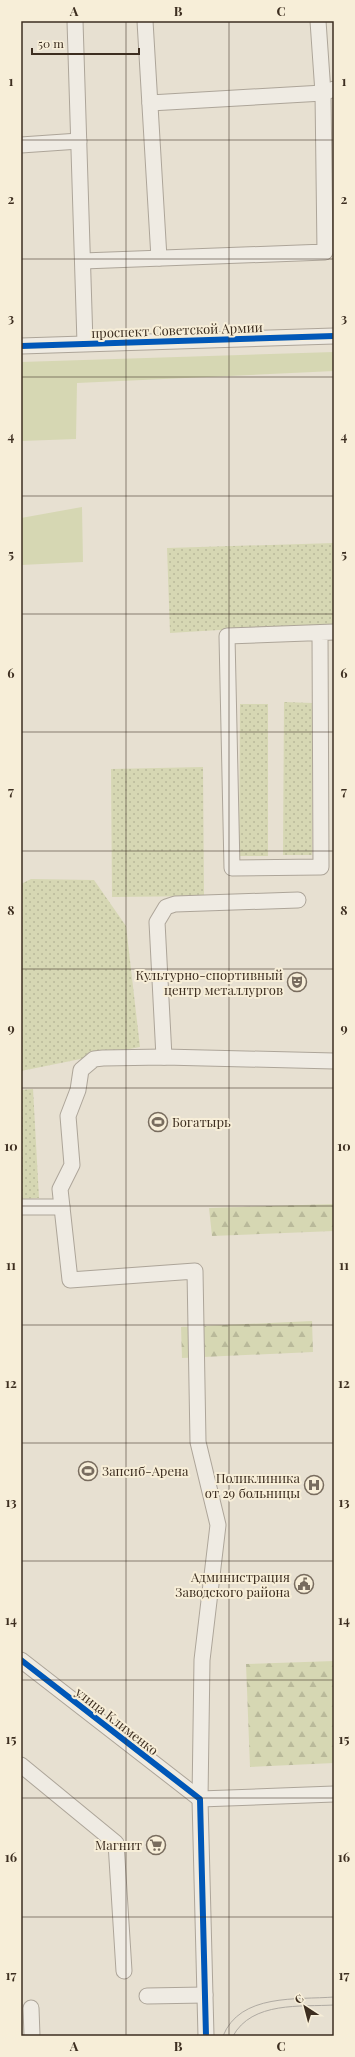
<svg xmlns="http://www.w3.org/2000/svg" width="355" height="2057" viewBox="0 0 355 2057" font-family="'Playfair Display',serif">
  <defs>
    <pattern id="grass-dots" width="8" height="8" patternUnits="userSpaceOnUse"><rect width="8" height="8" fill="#d6d7b3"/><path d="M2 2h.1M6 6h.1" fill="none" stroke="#b9b99a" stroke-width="1.8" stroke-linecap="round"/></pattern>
    <pattern id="forest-firs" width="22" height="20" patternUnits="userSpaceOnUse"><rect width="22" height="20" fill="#d6d7b3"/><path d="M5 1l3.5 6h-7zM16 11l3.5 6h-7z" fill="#b9b99a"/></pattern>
  </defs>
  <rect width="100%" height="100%" fill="#e7e0d1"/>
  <g fill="url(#grass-dots)">
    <polygon points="334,543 334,626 300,625 170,633 167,548"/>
    <polygon points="284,702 312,703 312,855 283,855"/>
    <polygon points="240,704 268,704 268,856 239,856"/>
    <polygon points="203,767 204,896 112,897 111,769"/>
    <polygon points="31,879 94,880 126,926 140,1047 21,1071 21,884"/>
    <polygon points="33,1089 39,1198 21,1199 21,1090"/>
  </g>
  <g fill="url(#forest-firs)">
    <polygon points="334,1204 334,1231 212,1236 209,1208"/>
    <polygon points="312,1321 313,1352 182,1358 181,1327"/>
    <polygon points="334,1661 334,1763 250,1767 246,1664"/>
  </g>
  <g fill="#d6d7b3">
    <polygon points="334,352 334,371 77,383 76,439 21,441 21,362"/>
    <polygon points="82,507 83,562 21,565 21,518"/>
  </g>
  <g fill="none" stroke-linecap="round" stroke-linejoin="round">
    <defs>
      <g id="minor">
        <polyline points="75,21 85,343"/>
        <polyline points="145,21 159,258"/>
        <polyline points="150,103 323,93 334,89"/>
        <polyline points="21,145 79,141"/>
        <polyline points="83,261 325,252 323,93 318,21"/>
        <polyline points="21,346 334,336"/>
        <polyline points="320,633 321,867 232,868 227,636 334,632"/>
        <polyline points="164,1057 157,922 166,907 175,904 298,900"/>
        <polyline points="21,1207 62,1207"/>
        <polyline points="21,1660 200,1799"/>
        <polyline points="21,1765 116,1843 124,1971"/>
        <polyline points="200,1799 334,1794"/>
        <polyline points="147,1996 205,1995"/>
        <polyline points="31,2008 32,2036"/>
        <polyline points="206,2036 200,1799 202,1660 218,1525 198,1442 195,1271 70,1280 60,1189 72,1165 68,1116 78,1090 81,1070 94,1059 103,1058 164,1057 334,1061"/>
      </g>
    </defs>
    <use href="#minor" stroke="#ada599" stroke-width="17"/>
    <use href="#minor" stroke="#efebe3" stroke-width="15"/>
    <g stroke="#afaaa2" stroke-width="1">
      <path d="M 223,2036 C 240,1993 297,2000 334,1997"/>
      <path d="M 233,2036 C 252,2001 301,2007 334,2005"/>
    </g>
    <defs>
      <g id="cycleway">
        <polyline points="21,346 334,336"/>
        <polyline points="21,1660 200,1799 206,2036"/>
      </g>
    </defs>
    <use href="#cycleway" stroke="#f7eed8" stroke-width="8"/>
    <use href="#cycleway" stroke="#0057b8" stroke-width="6"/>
  </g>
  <path fill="none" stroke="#3d2e20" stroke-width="1" stroke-opacity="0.55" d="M 126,21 L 126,2036M 229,21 L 229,2036M 21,140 L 334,140M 21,259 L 334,259M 21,377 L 334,377M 21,496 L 334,496M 21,614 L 334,614M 21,732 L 334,732M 21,851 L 334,851M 21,969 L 334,969M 21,1088 L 334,1088M 21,1206 L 334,1206M 21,1325 L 334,1325M 21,1443 L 334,1443M 21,1561 L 334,1561M 21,1680 L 334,1680M 21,1798 L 334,1798M 21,1917 L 334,1917"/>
  <defs>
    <symbol id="theatre-ring" viewBox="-11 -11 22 22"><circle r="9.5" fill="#f7eed8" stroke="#786c5e" stroke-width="1.5"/><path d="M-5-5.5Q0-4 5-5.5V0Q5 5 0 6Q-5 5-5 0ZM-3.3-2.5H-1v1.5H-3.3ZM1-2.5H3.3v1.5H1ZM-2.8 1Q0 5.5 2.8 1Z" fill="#786c5e"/></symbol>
    <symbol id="stadium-ring" viewBox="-11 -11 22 22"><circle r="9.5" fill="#f7eed8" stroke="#786c5e" stroke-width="1.5"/><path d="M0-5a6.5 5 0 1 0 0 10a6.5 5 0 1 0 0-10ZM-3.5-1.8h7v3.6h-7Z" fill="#786c5e"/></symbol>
    <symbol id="hospital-ring" viewBox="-11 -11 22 22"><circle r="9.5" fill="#f7eed8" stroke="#786c5e" stroke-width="1.5"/><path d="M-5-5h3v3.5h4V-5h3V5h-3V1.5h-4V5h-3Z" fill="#786c5e"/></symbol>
    <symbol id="civic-ring" viewBox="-11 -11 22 22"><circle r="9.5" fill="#f7eed8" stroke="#786c5e" stroke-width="1.5"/><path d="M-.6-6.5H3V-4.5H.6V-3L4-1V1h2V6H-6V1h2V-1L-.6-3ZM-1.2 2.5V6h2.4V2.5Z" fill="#786c5e"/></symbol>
    <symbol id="supermarket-ring" viewBox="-11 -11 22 22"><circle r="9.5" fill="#f7eed8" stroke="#786c5e" stroke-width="1.5"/><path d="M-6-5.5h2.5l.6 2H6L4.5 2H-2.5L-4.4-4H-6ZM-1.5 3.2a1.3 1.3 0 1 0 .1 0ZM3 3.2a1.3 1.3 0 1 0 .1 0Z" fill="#786c5e"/></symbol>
  </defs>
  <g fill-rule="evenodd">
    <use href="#theatre-ring" x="286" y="971" width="22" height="22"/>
    <use href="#stadium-ring" x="147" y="1111" width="22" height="22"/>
    <use href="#stadium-ring" x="77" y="1460" width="22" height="22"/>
    <use href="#hospital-ring" x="303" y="1474" width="22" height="22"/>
    <use href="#civic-ring" x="293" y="1573" width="22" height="22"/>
    <use href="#supermarket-ring" x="145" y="1834" width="22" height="22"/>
  </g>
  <g text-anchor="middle" stroke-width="4" stroke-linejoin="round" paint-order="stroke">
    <g font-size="13" fill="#3d2e20" stroke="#f7eed8">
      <text transform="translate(177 330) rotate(-2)" y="5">проспект Советской Армии</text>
      <text transform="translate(117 1721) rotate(38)" y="5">улица Клименко</text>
    </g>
    <g font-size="13" fill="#3d2e20" stroke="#f7eed8" text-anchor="end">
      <text x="283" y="980">Культурно-спортивный<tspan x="283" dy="15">центр металлургов</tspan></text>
      <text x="172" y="1127" text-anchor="start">Богатырь</text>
      <text x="102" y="1476" text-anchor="start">Запсиб-Арена</text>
      <text x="300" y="1483">Поликлиника<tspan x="300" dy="15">от 29 больницы</tspan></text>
      <text x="290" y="1582">Администрация<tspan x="290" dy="15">Заводского района</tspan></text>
      <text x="142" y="1850">Магнит</text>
    </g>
  </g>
  <rect width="355" height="2057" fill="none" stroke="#f7eed8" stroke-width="44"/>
  <g transform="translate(305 2007) rotate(324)" stroke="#f7eed8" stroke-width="3" paint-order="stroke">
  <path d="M0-3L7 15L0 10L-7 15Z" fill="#3d2e20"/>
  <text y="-6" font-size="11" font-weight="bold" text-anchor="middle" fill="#3d2e20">С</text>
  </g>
  <path d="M32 48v6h107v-6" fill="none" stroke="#3d2e20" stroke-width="2"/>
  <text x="38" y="48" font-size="12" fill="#3d2e20" stroke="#f7eed8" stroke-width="3" paint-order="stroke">50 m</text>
  <rect x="22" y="22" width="311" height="2013" fill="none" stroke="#3d2e20" stroke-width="1.5"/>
  <g font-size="13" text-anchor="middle" font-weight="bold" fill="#3d2e20">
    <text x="74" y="16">A</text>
    <text x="178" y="16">B</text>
    <text x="281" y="16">C</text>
    <text x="11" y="86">1</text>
    <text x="344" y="86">1</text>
    <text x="11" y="204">2</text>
    <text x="344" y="204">2</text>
    <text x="11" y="323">3</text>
    <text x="344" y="323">3</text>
    <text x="11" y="441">4</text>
    <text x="344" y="441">4</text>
    <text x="11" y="559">5</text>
    <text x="344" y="559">5</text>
    <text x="11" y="678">6</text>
    <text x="344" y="678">6</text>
    <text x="11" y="796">7</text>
    <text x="344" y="796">7</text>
    <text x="11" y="915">8</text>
    <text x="344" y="915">8</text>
    <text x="11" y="1033">9</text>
    <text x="344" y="1033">9</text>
    <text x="11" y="1151">10</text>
    <text x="344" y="1151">10</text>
    <text x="11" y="1270">11</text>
    <text x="344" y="1270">11</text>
    <text x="11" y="1388">12</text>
    <text x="344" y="1388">12</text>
    <text x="11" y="1507">13</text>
    <text x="344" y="1507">13</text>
    <text x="11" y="1625">14</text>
    <text x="344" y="1625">14</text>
    <text x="11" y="1744">15</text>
    <text x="344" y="1744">15</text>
    <text x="11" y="1862">16</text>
    <text x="344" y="1862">16</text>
    <text x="11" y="1980">17</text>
    <text x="344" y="1980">17</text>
    <text x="74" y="2051">A</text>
    <text x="178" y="2051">B</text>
    <text x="281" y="2051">C</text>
  </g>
</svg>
